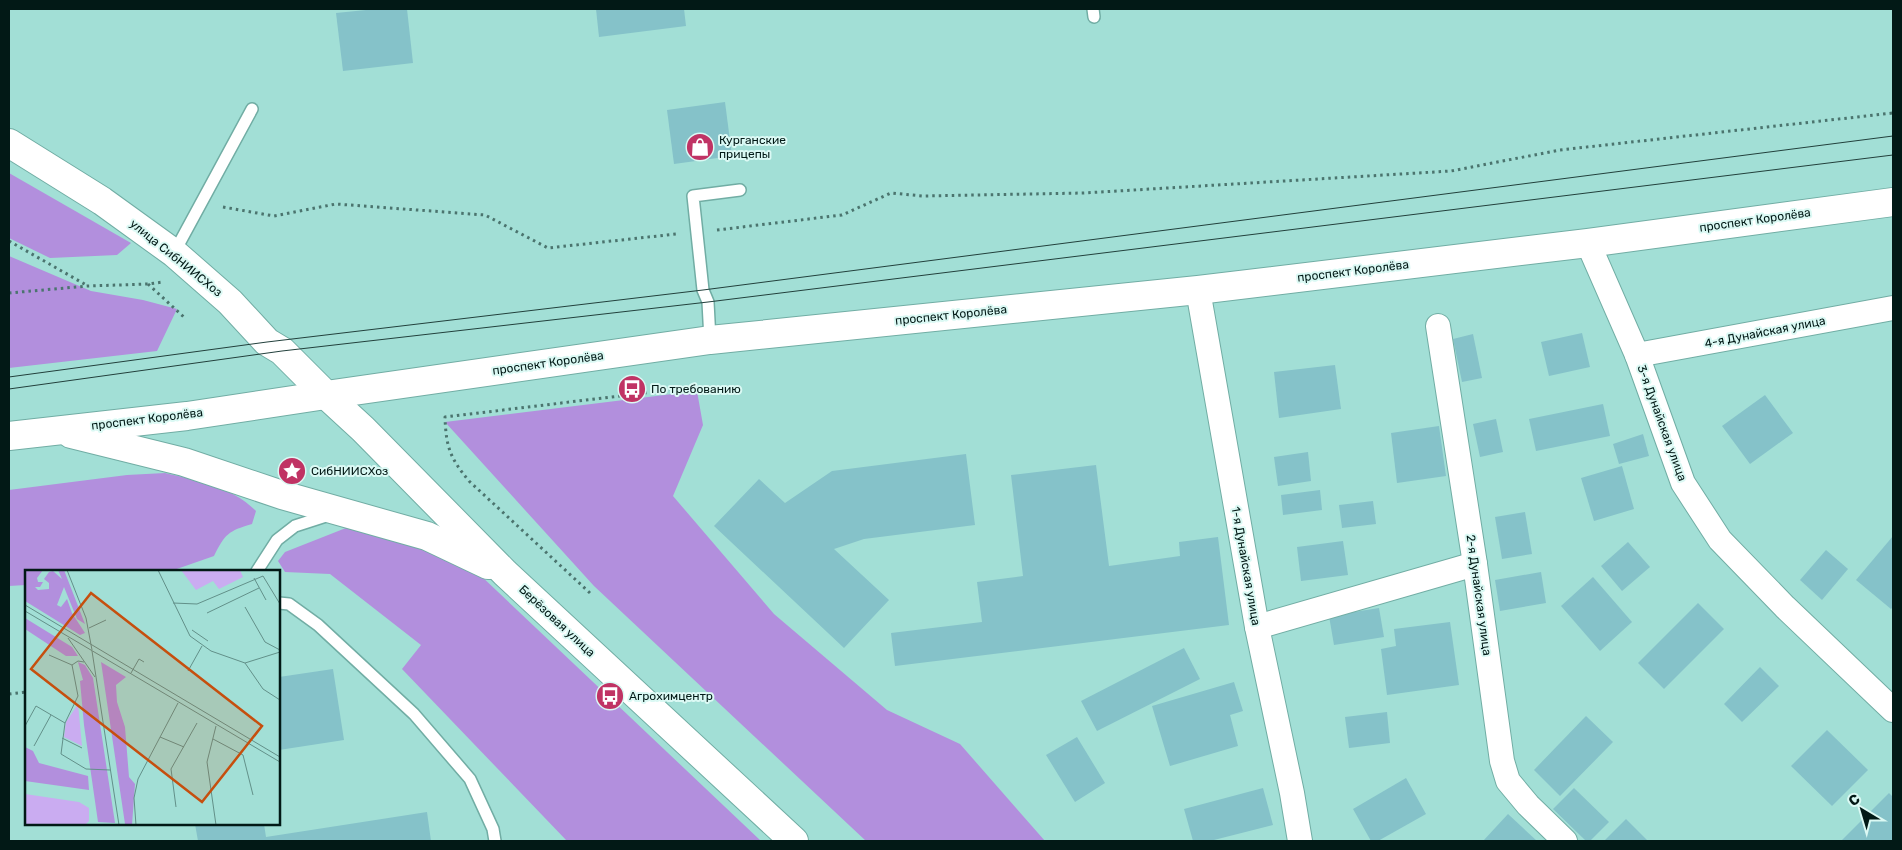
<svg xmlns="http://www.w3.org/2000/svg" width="1902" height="850" viewBox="0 0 1902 850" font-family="Rubik,sans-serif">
  <rect width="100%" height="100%" fill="#a2dfd6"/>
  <g fill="#b28fdd">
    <polygon points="9,173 131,243 117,255 50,258 9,238"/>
    <polygon points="9,256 91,291 143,300 177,309 157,351 9,368"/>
    <polygon points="697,391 703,425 673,496 774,614 887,710 960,744 1045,841 866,841 594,586 445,422"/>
    <path d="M 165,473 C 198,481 231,486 256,511 L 252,524 C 228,531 225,534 214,556 L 171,571 L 26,571 L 26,585 L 9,586 L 9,490 L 127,475 Z"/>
    <polygon points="351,526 395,532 479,574 761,841 567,841 402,669 421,645 330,574 285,572 278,561 285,552"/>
  </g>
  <g fill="#85c2c9">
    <polygon points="376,9 407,9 413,63 343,71 336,13"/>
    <polygon points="596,9 684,9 686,26 599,37"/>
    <polygon points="725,102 732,156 674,164 667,110"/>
    <polygon points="1582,333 1590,367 1549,376 1541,342"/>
    <polygon points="1473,334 1482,378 1462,382 1453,339"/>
    <polygon points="1335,365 1341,409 1279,418 1274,372"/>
    <polygon points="1765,395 1793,433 1750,464 1722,426"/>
    <polygon points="1603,404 1610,436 1536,451 1529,419"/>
    <polygon points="1496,419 1503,452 1480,457 1473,424"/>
    <polygon points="1439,426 1446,476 1397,483 1391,433"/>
    <polygon points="1643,434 1649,456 1619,464 1613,444"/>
    <polygon points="1308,452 1311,481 1278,486 1274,457"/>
    <polygon points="966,454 975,525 864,539 834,549 889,600 844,648 714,526 759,479 785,503 832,471"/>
    <polygon points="1096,465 1109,566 1180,556 1179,542 1218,537 1229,625 895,666 891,633 982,622 977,582 1023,576 1011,475"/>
    <polygon points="1622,466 1634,509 1594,521 1581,478"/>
    <polygon points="1320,490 1322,510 1283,515 1281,495"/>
    <polygon points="1373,501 1376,524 1342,528 1339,505"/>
    <polygon points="1525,512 1532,554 1502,559 1495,517"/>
    <polygon points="1893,536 1893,607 1891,609 1856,580"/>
    <polygon points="1343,541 1348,575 1301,581 1297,547"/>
    <polygon points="1628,542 1650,567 1622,591 1601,566"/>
    <polygon points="1826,550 1848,569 1822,600 1800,580"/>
    <polygon points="1541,572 1546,603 1500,611 1495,580"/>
    <polygon points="1593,577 1632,622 1600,651 1561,606"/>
    <polygon points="1698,603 1724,629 1664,689 1638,663"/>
    <polygon points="1379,608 1384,637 1334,645 1329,616"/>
    <polygon points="1450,622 1459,685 1387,695 1381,649 1396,646 1394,629"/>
    <polygon points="1184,648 1200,679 1097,731 1081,701"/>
    <polygon points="1760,667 1779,686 1742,722 1724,704"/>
    <polygon points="333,669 344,740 279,750 279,677"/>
    <polygon points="1234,682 1243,711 1230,715 1238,746 1170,766 1152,706"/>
    <polygon points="1387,712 1390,743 1349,748 1345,717"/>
    <polygon points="1586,716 1613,742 1560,796 1534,770"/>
    <polygon points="1827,730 1868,770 1832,806 1791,766"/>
    <polygon points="1077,737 1105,783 1075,802 1046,755"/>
    <polygon points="1406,778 1426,814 1378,841 1371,841 1353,809"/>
    <polygon points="1263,788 1273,825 1210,841 1193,841 1184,809"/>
    <polygon points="1574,788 1609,822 1590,841 1586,841 1553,809"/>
    <polygon points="1889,793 1893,797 1893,841 1843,841 1842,840"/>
    <polygon points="427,812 431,841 198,841 195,824 264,824 266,837"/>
    <polygon points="1508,814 1537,841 1483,841"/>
    <polygon points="1626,819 1648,841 1604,841"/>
  </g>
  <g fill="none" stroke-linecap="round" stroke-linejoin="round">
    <defs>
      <g id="service">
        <polyline points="1093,9 1094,17"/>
        <polyline points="174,253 252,109"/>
        <polyline points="710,340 708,302 703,290 693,196 740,190"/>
        <polyline points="257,571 277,540 295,526 329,515"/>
        <polyline points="279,603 289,604 318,625 414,714 470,779 493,829 495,841"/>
      </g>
      <g id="minor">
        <polyline points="1588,243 1637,355 1683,483 1720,540 1785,607 1893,710"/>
        <polyline points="1198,290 1257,627 1292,793 1300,841"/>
        <polyline points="1438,326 1475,564 1502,761 1508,781 1528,805 1565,841"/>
        <polyline points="1637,355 1893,308"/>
        <polyline points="1257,627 1475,564"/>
      </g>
      <polyline id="tertiary" points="9,143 102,201 174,253 230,302 267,342 282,351 326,395"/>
      <g id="secondary">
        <polyline points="326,395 363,429 505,573 794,841"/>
        <polyline points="71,434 184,462 282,495 427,536 488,565"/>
        <polyline points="9,436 187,416 326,395 710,340 1198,290 1588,243 1893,202"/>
      </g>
    </defs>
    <use href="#service" stroke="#71ada4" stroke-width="14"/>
    <use href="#minor" stroke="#71ada4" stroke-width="26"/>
    <use href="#tertiary" stroke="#71ada4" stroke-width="30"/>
    <use href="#secondary" stroke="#71ada4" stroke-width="30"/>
    <g stroke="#4b746e" stroke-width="3" stroke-dasharray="2.5 4" stroke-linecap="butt">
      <polyline points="223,207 274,216 336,204 485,215 548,248 676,234"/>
      <polyline points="717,230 842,215 891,193 922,196 1084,193 1451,171 1560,150 1893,113"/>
      <polyline points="9,241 88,286"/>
      <polyline points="148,284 186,319"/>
      <polyline points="9,293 88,286 148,284 163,282"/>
      <path d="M 590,593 L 469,481 C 450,458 446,447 445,417 L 686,388"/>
      <polyline points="9,694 26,692"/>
    </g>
    <use href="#service" stroke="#fff" stroke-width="11"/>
    <use href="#minor" stroke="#fff" stroke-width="24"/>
    <use href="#tertiary" stroke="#fff" stroke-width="28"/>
    <use href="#secondary" stroke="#fff" stroke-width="28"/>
    <g stroke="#22403c" stroke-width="1">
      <polyline points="9,377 267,342 703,290 1893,136"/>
      <polyline points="9,389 282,351 708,302 1893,155"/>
    </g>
  </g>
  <defs>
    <symbol id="shop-disc" viewBox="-11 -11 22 22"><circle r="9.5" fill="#c03364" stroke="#dbf9f4"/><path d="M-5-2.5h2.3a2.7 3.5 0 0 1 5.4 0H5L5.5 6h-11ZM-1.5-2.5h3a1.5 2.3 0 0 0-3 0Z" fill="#fff"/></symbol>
    <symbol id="bus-disc" viewBox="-11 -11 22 22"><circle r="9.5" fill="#c03364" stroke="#dbf9f4"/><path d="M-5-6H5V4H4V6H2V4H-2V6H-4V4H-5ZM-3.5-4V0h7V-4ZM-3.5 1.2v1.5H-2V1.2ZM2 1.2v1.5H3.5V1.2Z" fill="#fff"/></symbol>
    <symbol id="sight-disc" viewBox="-11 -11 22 22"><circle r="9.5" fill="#c03364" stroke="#dbf9f4"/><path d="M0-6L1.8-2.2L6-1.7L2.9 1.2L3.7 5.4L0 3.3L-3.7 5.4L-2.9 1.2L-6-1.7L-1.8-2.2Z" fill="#fff"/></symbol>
  </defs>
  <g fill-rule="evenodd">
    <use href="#shop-disc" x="684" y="131" width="32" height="32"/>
    <use href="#bus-disc" x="616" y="373" width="32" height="32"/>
    <use href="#sight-disc" x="276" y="455" width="32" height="32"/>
    <use href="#bus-disc" x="594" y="680" width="32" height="32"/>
  </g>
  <g text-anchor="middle" stroke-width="4" stroke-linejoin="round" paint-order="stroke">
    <g font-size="12" fill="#021916" stroke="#dbf9f4" text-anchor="start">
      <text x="719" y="144">Курганские<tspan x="719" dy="14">прицепы</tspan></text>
      <text x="651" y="393">По требованию</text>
      <text x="311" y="475">СибНИИСХоз</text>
      <text x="629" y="700">Агрохимцентр</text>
    </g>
    <g font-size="12" fill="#021916" stroke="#dbf9f4">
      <text transform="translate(1755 220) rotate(-8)" y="4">проспект Королёва</text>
      <text transform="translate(176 258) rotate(39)" y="4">улица СибНИИСХоз</text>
      <text transform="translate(1353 271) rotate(-7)" y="4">проспект Королёва</text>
      <text transform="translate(951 315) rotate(-6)" y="4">проспект Королёва</text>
      <text transform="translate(1765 332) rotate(-11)" y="4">4-я Дунайская улица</text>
      <text transform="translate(548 363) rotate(-8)" y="4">проспект Королёва</text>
      <text transform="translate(147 419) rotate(-7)" y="4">проспект Королёва</text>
      <text transform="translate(1662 423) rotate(70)" y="4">3-я Дунайская улица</text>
      <text transform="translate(1246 566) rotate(80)" y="4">1-я Дунайская улица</text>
      <text transform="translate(1479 595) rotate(82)" y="4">2-я Дунайская улица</text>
      <text transform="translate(557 621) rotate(43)" y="4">Берёзовая улица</text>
    </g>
  </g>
  <g transform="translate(25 570)">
    <rect width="255" height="255" fill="#a2dfd6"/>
    <path d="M 156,0 L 215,0 L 218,7 L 194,19 L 188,11 L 171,20 ZM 53,134 L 57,176 L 39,167 L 41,152 ZM 0,224 L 54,232 L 64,238 L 64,251 L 60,255 L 0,255 Z" fill="#caacf1"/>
    <path d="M 0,0 L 18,0 L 12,8 L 13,12 L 18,12 L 15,17 L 10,17 L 13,20 L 24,19 L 24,13 L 19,9 L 24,2 L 28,1 L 37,9 L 33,0 L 39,0 L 60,54 L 52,49 L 39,17 L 32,35 L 36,37 L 42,29 L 47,43 L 60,63 L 55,65 L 0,31 ZM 0,48 L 47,77 L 53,86 L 41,86 L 0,59 ZM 53,92 L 60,95 L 68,108 L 90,253 L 73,252 L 59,155 L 55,111 L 58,110 ZM 76,92 L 101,107 L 91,115 L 92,132 L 100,157 L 104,207 L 110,214 L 107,255 L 100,254 ZM 0,177 L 8,181 L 14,193 L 63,206 L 64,220 L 0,211 Z" fill="#b28fdd"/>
    <path fill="none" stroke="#629089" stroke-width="1" d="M 42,0 L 61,48 L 67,80M 133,0 L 165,66 L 186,81 L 220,93 L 238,119 L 255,130M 229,8 L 241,30M 148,33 L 172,34 L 238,6 L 255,34M 0,35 L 255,187M 220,37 L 240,72 L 255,80M 0,41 L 255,192M 182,43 L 234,18M 64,58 L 81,50M 167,60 L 183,71M 43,68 L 70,107M 67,81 L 94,255M 24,85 L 47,95 L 53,91 L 59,92M 220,93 L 255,82M 163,101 L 177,76M 106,103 L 114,89 L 119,92M 40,153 L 36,184 L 61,199 L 85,200M 0,156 L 11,136 L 40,153 L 53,126 L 47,95M 191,156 L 182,192 L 191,255M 135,167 L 159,177M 37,168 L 57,178M 188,169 L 218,185 L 228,225M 9,176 L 26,145M 151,237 L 146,199 L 172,153M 111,255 L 109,228 L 113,209 L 153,133"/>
    <path fill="#c64f0e" fill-opacity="0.15" stroke="#c64f0e" stroke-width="2.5" d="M 66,23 L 237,156 L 177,232 L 6,99 Z"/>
    <rect width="255" height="255" fill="none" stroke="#021916" stroke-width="2.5"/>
  </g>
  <rect width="1902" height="850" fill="none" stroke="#021916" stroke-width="20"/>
  <g transform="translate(1862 810) rotate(322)" stroke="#dbf9f4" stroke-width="4" paint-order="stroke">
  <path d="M0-4L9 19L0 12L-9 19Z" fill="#021916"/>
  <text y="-8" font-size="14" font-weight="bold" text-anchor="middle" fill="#021916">С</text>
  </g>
</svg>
